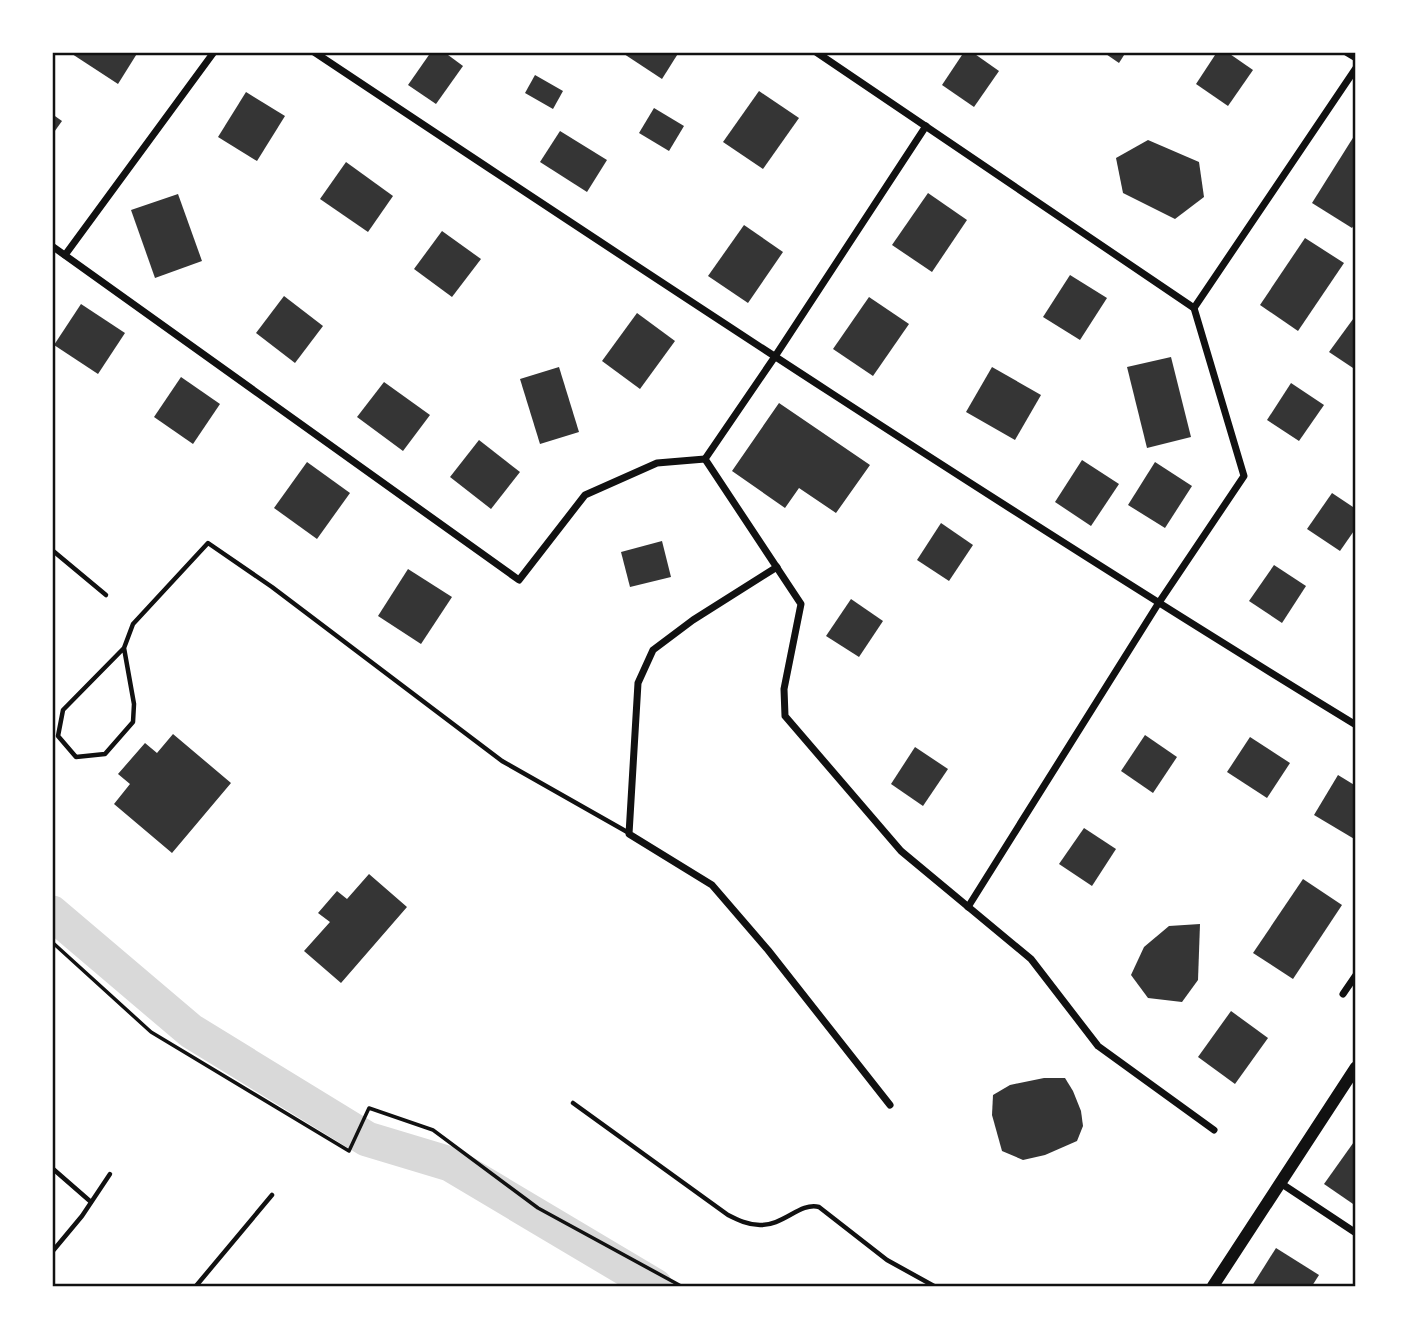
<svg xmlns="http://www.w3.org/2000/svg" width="1408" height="1339" viewBox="0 0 1408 1339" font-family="'Fira Sans Condensed',sans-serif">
  <rect width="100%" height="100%" fill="#fff"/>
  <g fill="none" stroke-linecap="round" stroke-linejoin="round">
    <polyline stroke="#d9d9d9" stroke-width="35" points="52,913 191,1031 367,1139 450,1164 655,1286"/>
  </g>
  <g fill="#353535">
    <polygon points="69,52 138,52 118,84"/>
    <polygon points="431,52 444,52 463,66 436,104 408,85"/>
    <polygon points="621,52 679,52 662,79"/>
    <polygon points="964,52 972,52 999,71 974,107 942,85"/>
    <polygon points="1103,52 1126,52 1119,63"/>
    <polygon points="1217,52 1227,52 1253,70 1228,106 1196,84"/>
    <polygon points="535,75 563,91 553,109 525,93"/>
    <polygon points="759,91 799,118 763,169 723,142"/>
    <polygon points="246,92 285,116 257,161 218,137"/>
    <polygon points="654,108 684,126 669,151 639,133"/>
    <polygon points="52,114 62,121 52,135"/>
    <polygon points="560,131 607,160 587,192 540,162"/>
    <polygon points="1356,133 1356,222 1352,228 1312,203"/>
    <polygon points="1148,140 1199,162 1204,197 1175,219 1123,193 1116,158"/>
    <polygon points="346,162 393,196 368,232 320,199"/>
    <polygon points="928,193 967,220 932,272 892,245"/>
    <polygon points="178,194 202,261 155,278 131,210"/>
    <polygon points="744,225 783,252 748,303 708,276"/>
    <polygon points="442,231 481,259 452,297 414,269"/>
    <polygon points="1305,238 1344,263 1298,331 1260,305"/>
    <polygon points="1070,275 1107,298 1080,340 1043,317"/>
    <polygon points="284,296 323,326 295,363 256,333"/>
    <polygon points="869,297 909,324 873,376 833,349"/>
    <polygon points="81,304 125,333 98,374 54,345"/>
    <polygon points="637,313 675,341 640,389 602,361"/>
    <polygon points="1356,315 1356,370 1329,352"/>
    <polygon points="1171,357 1191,437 1147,448 1127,367"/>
    <polygon points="559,367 579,432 540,444 520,379"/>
    <polygon points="992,367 1041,395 1015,440 966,412"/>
    <polygon points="181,377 220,404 193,444 154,417"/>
    <polygon points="384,382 430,415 403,451 357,417"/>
    <polygon points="1291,383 1324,405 1299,441 1267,420"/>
    <polygon points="779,403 870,465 836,513 799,488 785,508 732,471"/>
    <polygon points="479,440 520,472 491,509 450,477"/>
    <polygon points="1082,460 1119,484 1091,526 1055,502"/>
    <polygon points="307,462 350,493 317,539 274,508"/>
    <polygon points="1155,462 1192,486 1165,528 1128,505"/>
    <polygon points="1332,493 1356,509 1356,528 1340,551 1307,529"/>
    <polygon points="941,523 973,545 949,581 917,560"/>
    <polygon points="662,541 671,577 630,587 621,552"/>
    <polygon points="1274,565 1306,586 1282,623 1249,601"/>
    <polygon points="408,569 452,597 421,644 378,616"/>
    <polygon points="851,599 883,621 859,657 826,636"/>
    <polygon points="173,734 231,783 172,853 114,804 130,784 118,774 145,743 157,753"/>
    <polygon points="1145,735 1177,757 1153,793 1121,771"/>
    <polygon points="1250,737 1290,763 1267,798 1227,772"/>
    <polygon points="915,747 948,769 923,806 891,784"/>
    <polygon points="1338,775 1356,786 1356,840 1314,815"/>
    <polygon points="1084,828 1116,849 1092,886 1059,864"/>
    <polygon points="369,874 407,907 341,983 304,951 330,922 318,913 337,891 347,899"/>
    <polygon points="1303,879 1342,905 1293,979 1253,953"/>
    <polygon points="1200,924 1198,980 1182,1002 1148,998 1131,975 1144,947 1169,926"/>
    <polygon points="1231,1011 1268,1038 1235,1084 1198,1057"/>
    <polygon points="1044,1078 1065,1078 1073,1091 1081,1111 1083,1126 1077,1141 1045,1155 1023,1160 1002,1151 992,1115 993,1095 1010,1085"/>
    <polygon points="1356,1139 1356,1206 1324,1184"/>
    <polygon points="1276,1248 1319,1275 1312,1286 1252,1286"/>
  </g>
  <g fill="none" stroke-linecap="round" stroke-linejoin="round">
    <polyline stroke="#111" stroke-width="3.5" points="52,942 151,1032 349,1151 369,1108 433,1130 538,1208 681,1286"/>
    <g stroke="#111" stroke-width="4.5">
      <polyline points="52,550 106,595"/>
      <polyline points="124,648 63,710 58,736 76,757 105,754 133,722 134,704 124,648 133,624 208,543 272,587 502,761 629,833"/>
      <path d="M 573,1103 L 728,1215 C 738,1220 748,1225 760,1225 C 783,1226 800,1202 819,1207 L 887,1260 L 934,1286"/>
      <polyline points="52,1168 91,1202"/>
      <polyline points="52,1252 82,1216 110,1174"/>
      <polyline points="196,1286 272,1195"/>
    </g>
    <g stroke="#111" stroke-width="7">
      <path d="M 314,52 C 658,281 1003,509 1356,725"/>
      <polyline points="816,52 1194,308 1244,476 1158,604 968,907"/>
      <polyline points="1346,52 1356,58"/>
      <polyline points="926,126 774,358 705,459 801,604 784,689 785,716 901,851 1031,959 1098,1046 1214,1130"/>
      <polyline points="52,246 519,580 585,495 657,463 705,459"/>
      <polyline points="65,255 214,52"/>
      <polyline points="1194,308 1356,68"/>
      <polyline points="777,567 693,620 653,650 638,683 629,834 712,885 768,950 890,1105"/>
      <polyline points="1343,994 1356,975"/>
      <polyline points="1279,1182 1356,1233"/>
    </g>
    <polyline stroke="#111" stroke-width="12" points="1213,1286 1356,1067"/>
  </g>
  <rect width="1408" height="1339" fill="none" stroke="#ffffff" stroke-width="108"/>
  <rect x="54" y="54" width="1300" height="1231" fill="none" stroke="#111" stroke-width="2.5"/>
</svg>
